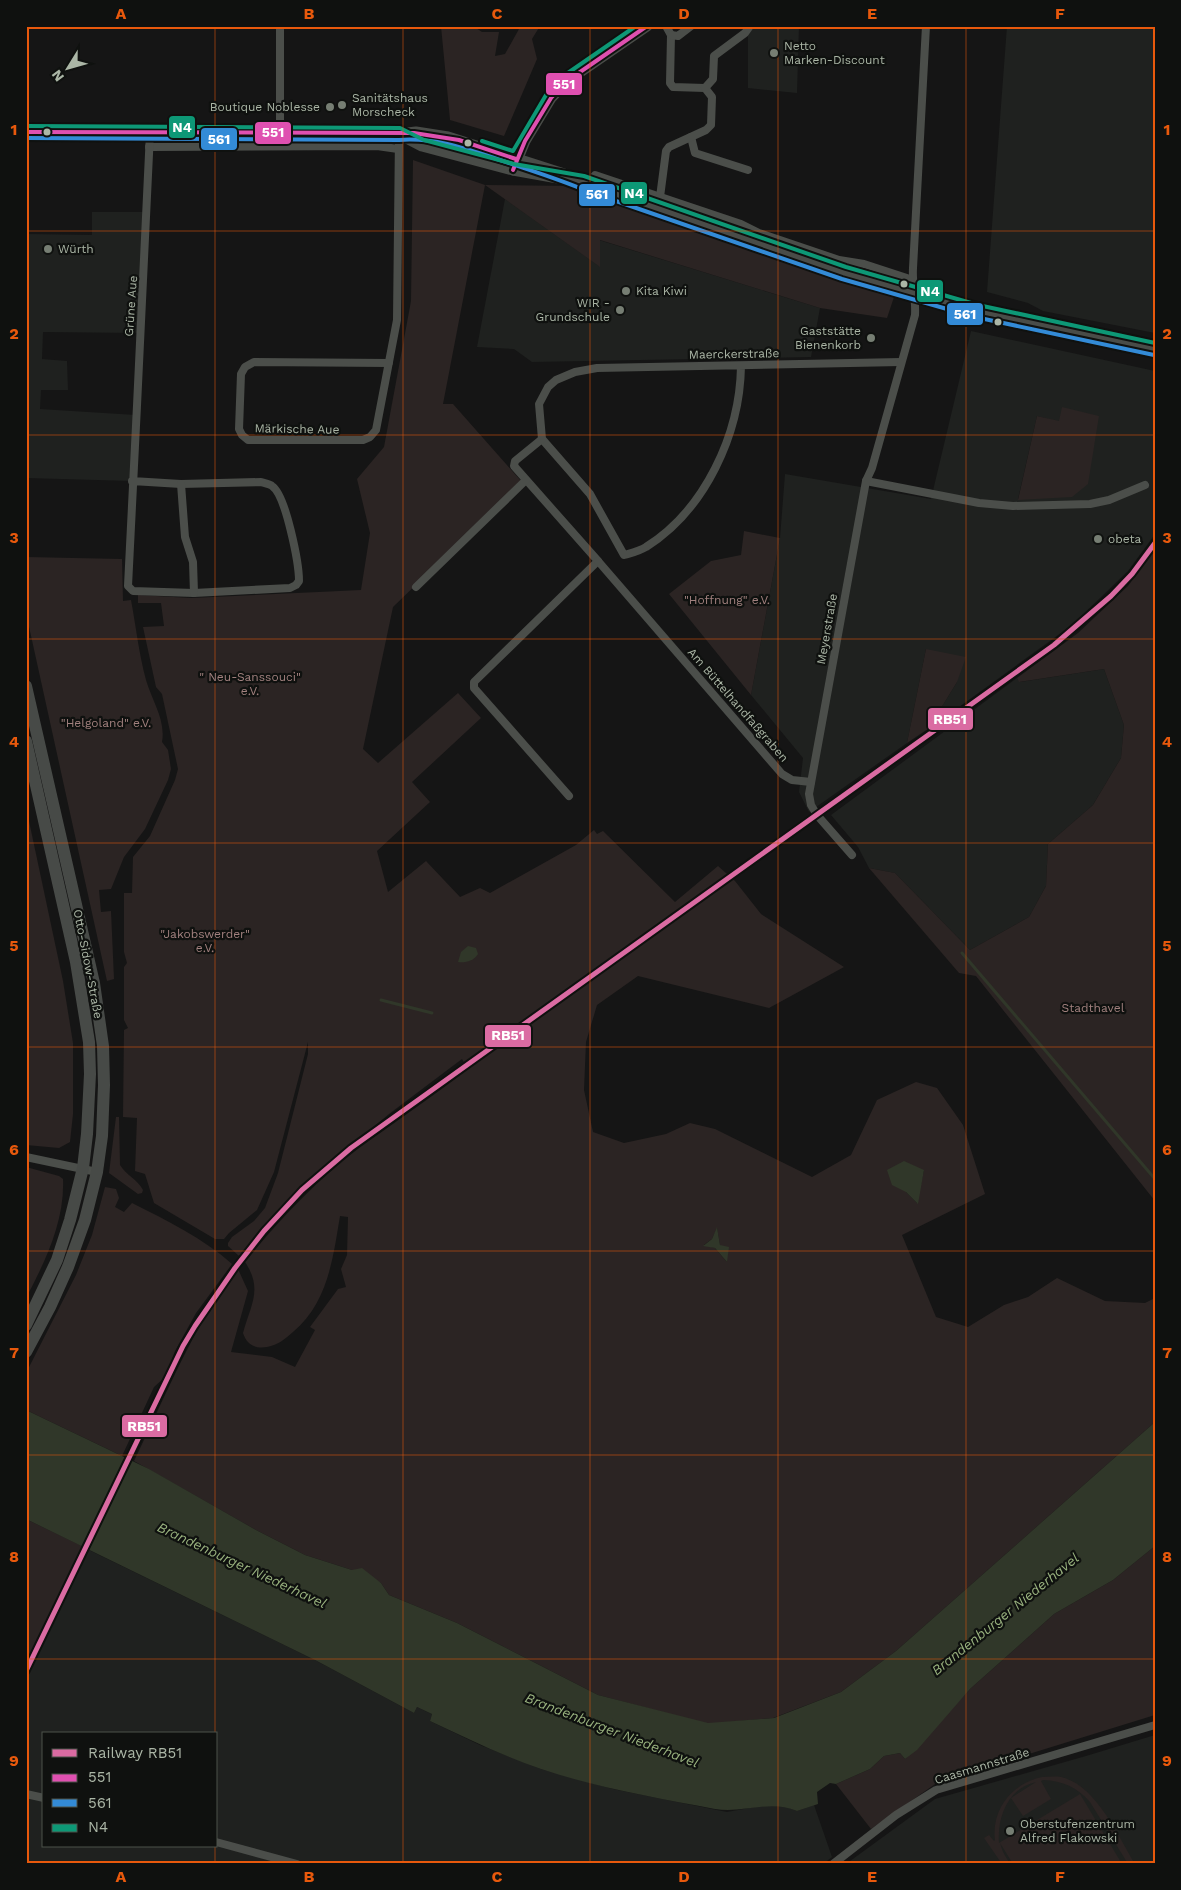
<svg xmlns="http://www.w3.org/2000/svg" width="1181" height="1890" viewBox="0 0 1181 1890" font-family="'Work Sans',sans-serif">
  <rect width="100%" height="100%" fill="#151515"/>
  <g fill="#1f211f" fill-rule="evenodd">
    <polygon points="748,26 799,26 797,93 748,88"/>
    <polygon points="1007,26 1155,26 1155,333 1043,311 1028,303 987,292"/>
    <polygon points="505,199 599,266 599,240 820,308 811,357 532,362 514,349 477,347"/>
    <polygon points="92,212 148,212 140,333 43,332 42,359 67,361 68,390 41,390 40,409 136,415 132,481 26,478 26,234 92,235"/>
    <path d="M 971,331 L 1155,371 L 1155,534 L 1128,571 L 1072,625 L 941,720 L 938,713 L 957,682 L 926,649 L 907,743 L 809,812 L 799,792 L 803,758 L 751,695 L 780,538 L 785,474 L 931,499 ZM 1037,416 L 1059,422 L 1018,500 L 1018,499 Z"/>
    <polygon points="1104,669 1124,725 1121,758 1093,805 1048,844 1046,886 1029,917 970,950 895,873 869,868 858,847 831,815 1017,678 1020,682"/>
    <path d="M 89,1550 L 317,1661 L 414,1713 L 417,1707 L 432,1714 L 430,1721 L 480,1745 L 541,1769 L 613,1789 L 727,1812 L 765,1805 L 787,1807 L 797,1811 L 814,1805 L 832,1857 L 823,1864 L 26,1864 L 26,1678 ZM 44,1734 L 216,1734 L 216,1846 L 44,1846 Z"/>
    <polygon points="1155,1735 1155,1864 846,1864 935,1799 1086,1756"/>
  </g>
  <g fill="#2b2423" fill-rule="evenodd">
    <polygon points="441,26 473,26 482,32 499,32 495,56 505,54 519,29 529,26 540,26 532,39 537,59 504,136 450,120"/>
    <path d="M 413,160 L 485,185 L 571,186 L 816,270 L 895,294 L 887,318 L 820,308 L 600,240 L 600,267 L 485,185 L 443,404 L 453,404 L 522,482 L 393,607 L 363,749 L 378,763 L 458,693 L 481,718 L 412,782 L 430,802 L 377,851 L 388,892 L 426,861 L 460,897 L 480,888 L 490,893 L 576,845 L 594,830 L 597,834 L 603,831 L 675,902 L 718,866 L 735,881 L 761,914 L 844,967 L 769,1008 L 638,976 L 597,1005 L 586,1042 L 584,1090 L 593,1132 L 624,1143 L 666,1134 L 690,1123 L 715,1129 L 812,1177 L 851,1155 L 877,1100 L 916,1082 L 937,1088 L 963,1125 L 985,1194 L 902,1235 L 936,1317 L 968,1327 L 1004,1305 L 1028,1297 L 1057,1278 L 1105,1301 L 1145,1303 L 1155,1298 L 1155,1422 L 896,1651 L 841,1692 L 773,1718 L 708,1724 L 598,1695 L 457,1623 L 389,1595 L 381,1583 L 352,1570 L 305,1555 L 256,1530 L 134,1461 C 164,1400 195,1321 238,1269 L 248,1291 L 231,1352 L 272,1357 L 295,1367 L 315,1330 L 310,1327 L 338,1289 L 346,1287 L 341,1269 L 347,1255 L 348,1217 L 340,1216 C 333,1258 328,1303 293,1332 C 285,1339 278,1345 267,1347 C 255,1349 247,1345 243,1333 C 251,1304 263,1289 245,1262 C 279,1220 316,1181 359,1148 C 395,1122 432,1097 468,1069 L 462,1059 L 389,1114 L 323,1169 L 273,1216 L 239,1256 L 228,1246 L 228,1243 L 232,1237 L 254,1221 L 265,1208 L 278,1173 L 308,1054 L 308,1042 L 274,1172 L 257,1210 L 229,1233 L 224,1239 L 215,1239 L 154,1203 L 145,1174 L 135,1171 L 137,1118 L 123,1117 L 124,1030 L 128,1028 L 124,1020 L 124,967 L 127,963 L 124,952 L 124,893 L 132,893 L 133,857 L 150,836 L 175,780 L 178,769 L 162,694 L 156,687 L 143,627 L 164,626 L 161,603 L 138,603 L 138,595 L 191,598 L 361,590 L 370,533 L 357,479 L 384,447 L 411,301 ZM 924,1170 L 917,1203 L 906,1192 ZM 717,1228 L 720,1245 L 727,1262 L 715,1248 L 704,1245 L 712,1239 Z"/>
    <polygon points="1062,407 1099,416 1088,484 1072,497 1018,500 1037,416 1059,421"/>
    <polygon points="744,531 780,538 751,695 669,594 711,561 741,555"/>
    <polygon points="1155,549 1155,1201 976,976 959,973 869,868 895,873 970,950 1029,917 1046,886 1048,844 1093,805 1121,758 1124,725 1104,669 1019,682 1017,678 1078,633 1128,586"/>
    <path d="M 26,557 L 122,559 L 123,601 L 131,600 C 136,627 139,654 146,680 C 152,701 166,720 162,742 L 168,750 L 171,769 L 168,780 L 145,829 L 124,857 L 111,889 L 99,890 L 101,912 L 111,911 L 114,979 L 107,981 L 26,613 Z"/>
    <polygon points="926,649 966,657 957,682 938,713 941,720 907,743"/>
    <polygon points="26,807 63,981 73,1043 73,1114 70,1142 59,1148 26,1145"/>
    <path d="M 116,1117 L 119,1117 L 120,1165 C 126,1175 138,1180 143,1190 L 142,1193 L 138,1194 L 109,1173 Z"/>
    <path d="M 26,1167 L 59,1176 L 63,1179 C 65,1221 45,1262 26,1298 Z"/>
    <path d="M 105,1187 L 116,1189 L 119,1198 L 115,1207 L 124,1212 L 132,1203 C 166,1220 203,1238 232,1264 L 196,1313 L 175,1351 L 166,1376 L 154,1387 L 122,1456 L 26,1410 L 26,1373 L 76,1275 L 92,1235 Z"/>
    <polygon points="26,1519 82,1546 26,1664"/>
    <polygon points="1155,1546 1155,1715 938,1782 871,1829 836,1784 870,1769 884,1756 900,1753 905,1759 970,1689 1054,1614 1113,1580"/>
    <path d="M 1042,1777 C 1048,1777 1055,1776 1061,1777 C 1096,1785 1118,1836 1135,1864 L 1128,1864 L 1090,1802 C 1077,1787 1063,1781 1043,1780 L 1041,1781 L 1051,1799 L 1023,1816 L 1011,1798 L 1036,1782 C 1008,1788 997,1817 999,1843 L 1080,1794 L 1122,1864 L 1013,1864 L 1000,1843 L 1003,1852 L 1010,1864 L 1002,1864 L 984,1838 L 989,1835 L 994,1841 L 995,1840 C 991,1809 1013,1783 1042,1777 Z"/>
  </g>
  <g fill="#303729">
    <path d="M 468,946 L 476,948 L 478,954 C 474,961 465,963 458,962 L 461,952 Z"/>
    <polygon points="904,1161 924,1170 918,1204 906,1192 892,1185 887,1170"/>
    <polygon points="717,1227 720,1245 729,1247 727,1262 715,1248 703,1246 712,1239"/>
    <path d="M 26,1410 L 149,1469 L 256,1530 L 305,1555 L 352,1570 L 362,1568 L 381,1583 L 389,1595 L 457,1623 L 598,1695 L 708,1723 L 774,1718 L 841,1692 L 896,1651 L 1155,1422 L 1155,1546 L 1113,1580 L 1054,1614 L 970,1689 L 917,1750 L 905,1759 L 900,1753 L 884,1756 L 870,1769 L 836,1784 L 830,1783 L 817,1792 L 818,1804 L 797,1811 C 769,1799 743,1814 715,1809 C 657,1798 598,1788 541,1769 C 503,1756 466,1738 430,1721 L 432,1714 L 417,1707 L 414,1713 L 317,1661 L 26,1519 Z"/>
  </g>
  <polygon fill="#151515" points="126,1455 133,1458 88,1552 81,1548"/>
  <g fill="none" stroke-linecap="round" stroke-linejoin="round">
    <g stroke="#303729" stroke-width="3">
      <polyline points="962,953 1155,1179"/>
      <polyline points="381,1000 432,1013"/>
    </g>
    <g stroke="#4b4e4a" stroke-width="8">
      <polyline points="280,26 280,132"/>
      <polyline points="666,26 671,35 670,83 673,87 705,88"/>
      <polyline points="671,35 678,36 691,26"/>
      <polyline points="691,137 695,153 748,170"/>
      <polyline points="149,147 377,146 398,149"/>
      <polyline points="589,185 595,175 741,224 759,233 839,260 864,264 913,280"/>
      <polyline points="660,197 666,151 669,147 706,130 711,125 712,97 705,88 713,79 714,56 745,33 750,26"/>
      <polyline points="389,363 254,362 245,367 241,374 239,429 242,435 248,440 363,440 370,437 376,430 397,320 399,134"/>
      <path d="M 741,366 C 740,434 705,510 646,547 C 640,551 631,553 624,555 L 590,494 L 542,439 L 539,404 L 548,387 L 556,380 L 575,372 L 597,368 L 901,362"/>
      <polyline points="542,439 515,461 514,466 598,561 474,682 474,688 569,796"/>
      <path d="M 132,481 L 181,484 L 261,482 C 264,483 270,484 272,486 C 286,495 299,564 299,581 L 296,585 L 290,588 L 194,593 L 133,591 L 128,586 C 135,435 144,284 150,133"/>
      <polyline points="866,481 979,503 1013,506 1090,504 1109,500 1145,485"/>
      <polyline points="181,484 185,537 193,562 194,593"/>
      <polyline points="598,561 782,774 792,780 811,782"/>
      <polyline points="416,587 526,480"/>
      <path d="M 852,855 L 817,815 L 811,805 L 809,794 L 866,481 L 872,468 L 915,315 C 916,299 912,284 913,268 L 926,26"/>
      <polyline points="26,1157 97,1172"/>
      <polyline points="26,1794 44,1798"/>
      <polyline points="216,1842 297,1864"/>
      <polyline points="833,1864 896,1815 936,1790 1155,1725"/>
    </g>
    <g stroke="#494c48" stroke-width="11">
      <polyline points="26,132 399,134 416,132 448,137 564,174 589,185 844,273 976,311 1155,349"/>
      <polyline points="399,134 422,146 513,170 558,178"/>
      <polyline points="513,170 525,141 551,98 567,81 647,26"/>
    </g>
    <g stroke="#474a47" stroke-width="12">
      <polyline points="26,686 94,983 103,1046 104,1085 102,1136 97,1172 85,1220 68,1267 50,1307 26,1352"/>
      <polyline points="26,741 76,962 89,1042 90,1074 87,1134 83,1168 70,1220 57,1260 26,1325"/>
    </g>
    <defs>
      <g id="bus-1">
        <polyline points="26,132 414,133 459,140 516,159"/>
        <polyline points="513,170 525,141 551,98 567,81 647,26"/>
      </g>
      <path id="bus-2" d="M 26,138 L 399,140 C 434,137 467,149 500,160 C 529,170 559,179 587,191 L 842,279 L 975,317 L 1154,355"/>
      <g id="bus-3">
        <polyline points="26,126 400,128 424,140 514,164 584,176 846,267 978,305 1155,343"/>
        <polyline points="482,141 513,151 546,95 562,77 636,26"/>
      </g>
    </defs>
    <use href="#bus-1" stroke="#0f110f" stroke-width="8"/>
    <use href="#bus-2" stroke="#0f110f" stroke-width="8"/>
    <use href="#bus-3" stroke="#0f110f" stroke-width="8"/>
    <use href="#bus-1" stroke="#df50b0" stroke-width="4"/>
    <use href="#bus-2" stroke="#338bd7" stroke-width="4"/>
    <use href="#bus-3" stroke="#0d9876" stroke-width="4"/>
    <defs>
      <polyline id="rail-1" points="26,1671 183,1346 195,1326 235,1268 264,1231 302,1190 351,1148 1054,645 1111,596 1132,574 1155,543"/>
    </defs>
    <use href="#rail-1" stroke="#0f110f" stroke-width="9"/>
    <use href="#rail-1" stroke="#da6ba2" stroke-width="5"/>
  </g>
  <path fill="none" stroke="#e8590c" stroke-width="1" stroke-opacity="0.55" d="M 215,26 L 215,1734M 403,26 L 403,1864M 590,26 L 590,1864M 778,26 L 778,1864M 966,26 L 966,1864M 26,231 L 1155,231M 26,435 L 1155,435M 26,639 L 1155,639M 26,843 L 1155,843M 26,1047 L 1155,1047M 26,1251 L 1155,1251M 26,1455 L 1155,1455M 26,1659 L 1155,1659M 215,1846 L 215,1864"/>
  <g fill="#767e73" stroke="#0f110f" stroke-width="2">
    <circle cx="774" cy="53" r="5"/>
    <circle cx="342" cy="105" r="5"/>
    <circle cx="330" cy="107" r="5"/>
    <circle cx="48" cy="249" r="5"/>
    <circle cx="626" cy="291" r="5"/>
    <circle cx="620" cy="310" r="5"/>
    <circle cx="871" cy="338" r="5"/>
    <circle cx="1098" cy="539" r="5"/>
    <circle cx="1010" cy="1831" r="5"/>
  </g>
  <g fill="#abb6a6" stroke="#0f110f" stroke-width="2">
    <circle cx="47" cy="132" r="4.5"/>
    <circle cx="468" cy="143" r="4.5"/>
    <circle cx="904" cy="284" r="4.5"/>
    <circle cx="998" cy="322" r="4.5"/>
  </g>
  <g text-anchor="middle" stroke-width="4.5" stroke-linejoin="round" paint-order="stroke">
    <g font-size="12" fill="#abb6a6" stroke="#0f110f" text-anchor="start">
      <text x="784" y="50">Netto<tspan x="784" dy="14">Marken-Discount</tspan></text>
      <text x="352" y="102">Sanitätshaus<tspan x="352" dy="14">Morscheck</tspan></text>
      <text x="320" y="111" text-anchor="end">Boutique Noblesse</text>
      <text x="58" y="253">Würth</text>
      <text x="636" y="295">Kita Kiwi</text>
      <text x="610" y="307" text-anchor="end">WIR -<tspan x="610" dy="14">Grundschule</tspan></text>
      <text x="861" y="335" text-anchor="end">Gaststätte<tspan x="861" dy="14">Bienenkorb</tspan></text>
      <text x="1108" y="543">obeta</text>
      <text x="1020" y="1828">Oberstufenzentrum<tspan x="1020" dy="14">Alfred Flakowski</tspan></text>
    </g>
    <g font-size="12" fill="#abb6a6" stroke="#0f110f">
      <text transform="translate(131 306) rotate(-86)" y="4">Grüne Aue</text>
      <text transform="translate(734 354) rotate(-1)" y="4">Maerckerstraße</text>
      <text transform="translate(297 429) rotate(1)" y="4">Märkische Aue</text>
      <text transform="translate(827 629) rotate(-80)" y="4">Meyerstraße</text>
      <text transform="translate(738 705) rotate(49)" y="4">Am Büttelhandfaßgraben</text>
      <text transform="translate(88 964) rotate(79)" y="4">Otto-Sidow-Straße</text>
      <text transform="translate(982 1766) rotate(-17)" y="4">Caasmannstraße</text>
    </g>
    <g font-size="12" fill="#a1807e" stroke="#0f110f">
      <text x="727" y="604">"Hoffnung" e.V.</text>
      <text x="250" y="681">" Neu-Sanssouci"<tspan x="250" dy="14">e.V.</tspan></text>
      <text x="106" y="727">"Helgoland" e.V.</text>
      <text x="205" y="938">"Jakobswerder"<tspan x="205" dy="14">e.V.</tspan></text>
      <text x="1093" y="1012">Stadthavel</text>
    </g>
    <g font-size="14" font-style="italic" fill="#98b17e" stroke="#0f110f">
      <text transform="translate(242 1565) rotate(25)" y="5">Brandenburger Niederhavel</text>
      <text transform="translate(1005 1614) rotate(-39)" y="5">Brandenburger Niederhavel</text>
      <text transform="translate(612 1730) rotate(21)" y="5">Brandenburger Niederhavel</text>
    </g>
  </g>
  <g stroke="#0f110f" stroke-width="2">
    <rect x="545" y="72" width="38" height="24" rx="5" fill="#df50b0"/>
    <rect x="168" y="115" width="28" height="24" rx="5" fill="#0d9876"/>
    <rect x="254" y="121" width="38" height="24" rx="5" fill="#df50b0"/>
    <rect x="200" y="127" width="38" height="24" rx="5" fill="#338bd7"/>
    <rect x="620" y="181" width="28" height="24" rx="5" fill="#0d9876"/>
    <rect x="578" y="183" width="38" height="24" rx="5" fill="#338bd7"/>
    <rect x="916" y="279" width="28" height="24" rx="5" fill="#0d9876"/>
    <rect x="946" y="302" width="38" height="24" rx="5" fill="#338bd7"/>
    <rect x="927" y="707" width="47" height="24" rx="5" fill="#da6ba2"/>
    <rect x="484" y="1024" width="48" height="24" rx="5" fill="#da6ba2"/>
    <rect x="121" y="1414" width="47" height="24" rx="5" fill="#da6ba2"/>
  </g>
  <g font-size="14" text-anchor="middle" font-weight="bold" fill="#fff">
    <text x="564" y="89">551</text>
    <text x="182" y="132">N4</text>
    <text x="273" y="137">551</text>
    <text x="219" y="144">561</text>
    <text x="634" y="198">N4</text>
    <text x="597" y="199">561</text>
    <text x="930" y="296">N4</text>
    <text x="965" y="319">561</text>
    <text x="950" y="724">RB51</text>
    <text x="508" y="1040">RB51</text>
    <text x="144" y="1431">RB51</text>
  </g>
  <rect width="1181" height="1890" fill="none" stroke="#0f110f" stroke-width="55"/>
  <rect x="42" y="1732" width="175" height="115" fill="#0f110f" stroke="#4d534b"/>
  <rect x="52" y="1749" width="25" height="8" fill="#da6ba2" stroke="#4d534b"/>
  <text x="88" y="1758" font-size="15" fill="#abb6a6">Railway RB51</text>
  <rect x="52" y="1774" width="25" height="8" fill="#df50b0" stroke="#4d534b"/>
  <text x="88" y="1782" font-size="15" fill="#abb6a6">551</text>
  <rect x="52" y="1799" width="25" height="8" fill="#338bd7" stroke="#4d534b"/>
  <text x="88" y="1808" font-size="15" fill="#abb6a6">561</text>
  <rect x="52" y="1824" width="25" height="8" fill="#0d9876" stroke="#4d534b"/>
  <text x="88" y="1832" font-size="15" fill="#abb6a6">N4</text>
  <g transform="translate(68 68) rotate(233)" stroke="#0f110f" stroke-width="4" paint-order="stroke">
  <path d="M0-4L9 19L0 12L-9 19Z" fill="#abb6a6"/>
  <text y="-8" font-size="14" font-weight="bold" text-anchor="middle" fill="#abb6a6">N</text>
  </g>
  <rect x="28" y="28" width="1126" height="1834" fill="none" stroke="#e8590c" stroke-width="2"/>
  <g font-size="16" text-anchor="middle" font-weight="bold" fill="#e8590c">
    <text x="121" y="19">A</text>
    <text x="309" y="19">B</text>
    <text x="497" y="19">C</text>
    <text x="684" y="19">D</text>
    <text x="872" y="19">E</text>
    <text x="1060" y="19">F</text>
    <text x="14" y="135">1</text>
    <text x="1167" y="135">1</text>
    <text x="14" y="339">2</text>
    <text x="1167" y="339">2</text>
    <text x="14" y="543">3</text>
    <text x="1167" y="543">3</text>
    <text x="14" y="747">4</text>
    <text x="1167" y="747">4</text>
    <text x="14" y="951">5</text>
    <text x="1167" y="951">5</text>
    <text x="14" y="1155">6</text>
    <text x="1167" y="1155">6</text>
    <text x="14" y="1358">7</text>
    <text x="1167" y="1358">7</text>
    <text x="14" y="1562">8</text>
    <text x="1167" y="1562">8</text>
    <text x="14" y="1766">9</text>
    <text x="1167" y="1766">9</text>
    <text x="121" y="1882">A</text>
    <text x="309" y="1882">B</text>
    <text x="497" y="1882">C</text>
    <text x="684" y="1882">D</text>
    <text x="872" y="1882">E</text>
    <text x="1060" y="1882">F</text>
  </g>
</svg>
